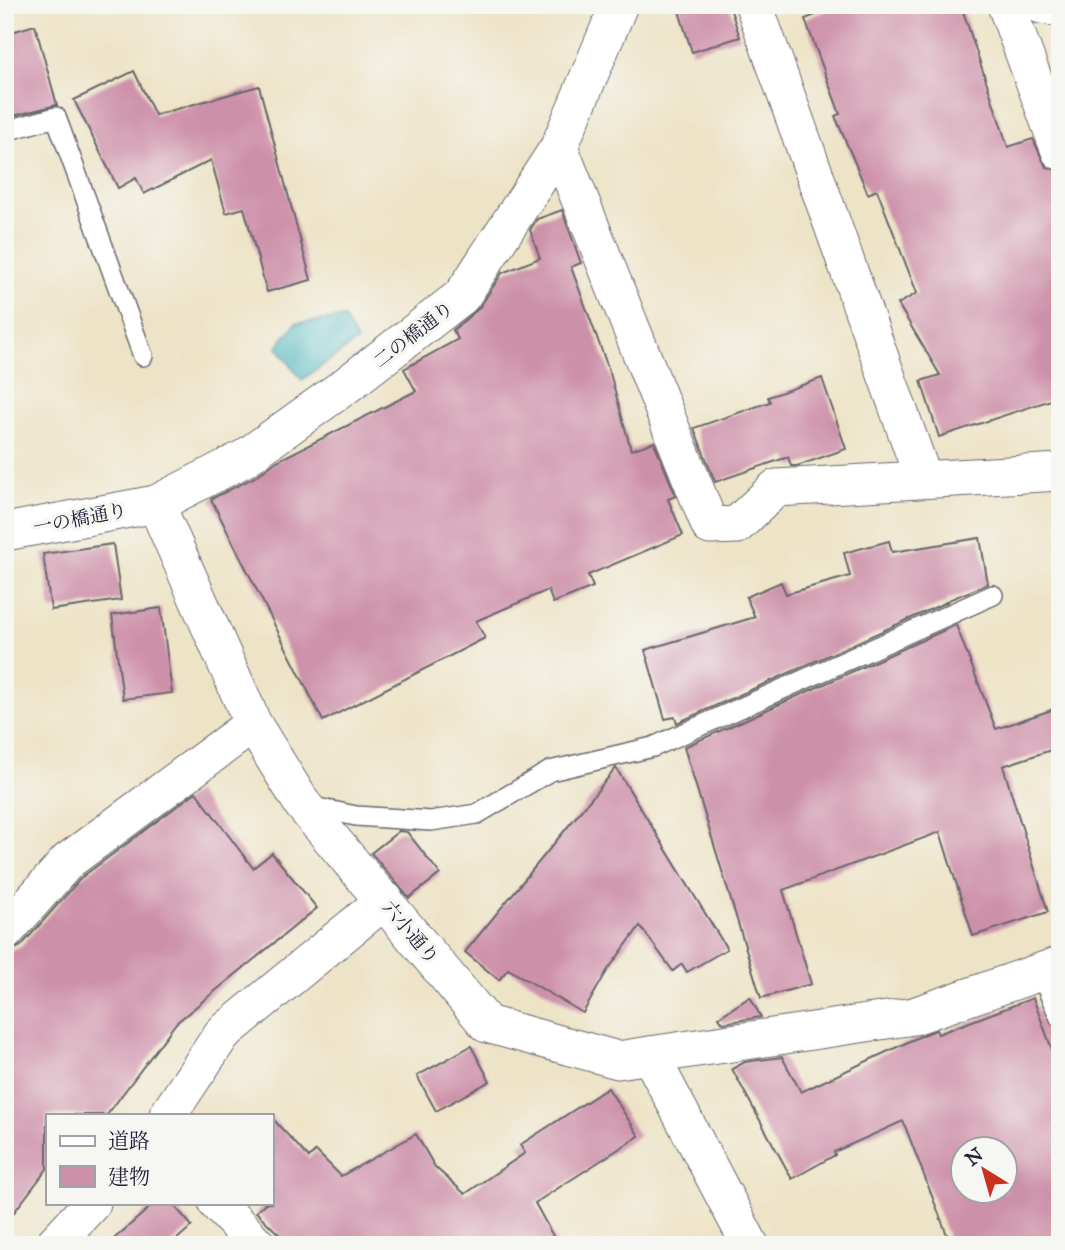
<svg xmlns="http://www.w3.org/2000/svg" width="1065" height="1250" viewBox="0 0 1065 1250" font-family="'IM FELL Great Primer','Noto Serif JP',serif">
  <rect width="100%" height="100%" fill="#f6f6f2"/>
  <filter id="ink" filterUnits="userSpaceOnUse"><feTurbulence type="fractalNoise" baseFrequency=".0143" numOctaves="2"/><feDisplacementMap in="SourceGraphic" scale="14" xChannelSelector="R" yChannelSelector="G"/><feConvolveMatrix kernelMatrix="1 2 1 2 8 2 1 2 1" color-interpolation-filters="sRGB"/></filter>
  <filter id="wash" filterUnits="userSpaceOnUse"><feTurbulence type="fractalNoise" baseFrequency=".00686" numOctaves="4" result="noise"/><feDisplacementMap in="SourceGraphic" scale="28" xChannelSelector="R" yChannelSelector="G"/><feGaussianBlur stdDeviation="1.57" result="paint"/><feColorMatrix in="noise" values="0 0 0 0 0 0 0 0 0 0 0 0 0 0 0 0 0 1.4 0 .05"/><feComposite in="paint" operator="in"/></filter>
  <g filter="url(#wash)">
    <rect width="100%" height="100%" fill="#ede3c6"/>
    <polygon fill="#44b4bb" stroke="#336b7b" stroke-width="2" points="344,318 357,341 302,380 277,347 296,323"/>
    <g id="blocks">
      <g fill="#cd90a9" fill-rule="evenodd">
        <polygon points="677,5 729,5 740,37 692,52"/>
        <polygon points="841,5 961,5 1008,147 1033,139 1046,167 1060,171 1060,397 939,437 921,381 940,375 898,304 917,293 877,190 868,194 835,116 840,114 805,19"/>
        <polygon points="35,25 57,105 5,118 5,34"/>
        <polygon points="134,71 155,115 259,86 311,280 267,292 244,208 226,213 211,160 144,194 136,178 118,188 74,100"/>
        <polygon points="562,210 581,263 571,267 610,373 631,450 654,442 676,496 668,499 683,535 588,575 593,587 553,603 548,590 476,621 485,638 323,721 211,499 255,477 277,461 416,391 404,369 458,339 453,330 479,308 502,273 540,258 530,230 537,219"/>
        <polygon points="822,378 846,449 797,466 791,466 788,457 715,482 694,428 770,402 768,397"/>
        <polygon points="980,538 988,584 946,601 947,602 677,723 675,717 665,719 645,650 755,617 746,597 781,582 786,594 850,576 844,553 889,541 892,552"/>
        <polygon points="113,544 121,600 51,610 43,554"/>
        <polygon points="161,608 172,693 123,699 112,615"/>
        <polygon points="956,625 996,729 1060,707 1060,747 1003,766 1048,912 973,936 940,832 783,890 811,984 761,998 684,747"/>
        <polygon points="616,768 727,949 687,972 682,964 673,971 640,926 607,971 583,1013 508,969 499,980 465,952"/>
        <polygon points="196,792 253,868 272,853 317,908 176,1023 107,1115 47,1115 47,1169 5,1224 5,957 9,952 21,946 82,877"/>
        <polygon points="399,831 407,832 440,874 409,898 371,853"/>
        <polygon points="750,997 761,1017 723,1023 719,1017"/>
        <path d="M 1033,998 L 1060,1071 L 1060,1245 L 951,1245 L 903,1121 L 834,1152 L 835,1155 L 792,1179 L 732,1069 L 745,1062 L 782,1057 L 801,1092 L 925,1034 L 936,1030 L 938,1034 ZM 963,1149 L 1005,1149 L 1005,1191 L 963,1191 Z"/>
        <polygon points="471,1046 490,1081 436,1111 417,1076"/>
        <polygon points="608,1088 639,1136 535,1203 558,1245 290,1245 256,1212 265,1203 271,1203 271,1117 309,1158 316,1151 341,1176 416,1134 435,1167 465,1194 525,1153 520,1145"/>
        <polygon points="155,1203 172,1203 192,1226 170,1245 107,1245"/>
      </g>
    </g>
  </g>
  <g filter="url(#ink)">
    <use href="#blocks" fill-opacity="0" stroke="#69666c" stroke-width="2"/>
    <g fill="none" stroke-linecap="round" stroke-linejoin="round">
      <defs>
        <g id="lane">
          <polyline points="5,131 56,117 143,356"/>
          <polyline points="308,806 356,816 431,821 477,814 550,771 653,747 993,595"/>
          <polyline points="1040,973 1060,1018"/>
        </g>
        <g id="street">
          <polyline points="754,5 923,478"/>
          <polyline points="1006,5 1060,151"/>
          <polyline points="1041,5 1060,8"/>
          <polyline points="559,147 710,526 737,525 776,488 1060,472"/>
          <polyline points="156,504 253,724 303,805 487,1024 618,1060 650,1055 750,1245"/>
          <polyline points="5,532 156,504 245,458 348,384 462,296 559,147 619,5"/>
          <polyline points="5,932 68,861 253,724"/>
          <polyline points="650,1055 914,1016 1060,965"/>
          <polyline points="168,1115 222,1034 385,900"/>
          <polyline points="217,1203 257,1245"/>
          <polyline points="53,1245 92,1203"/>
        </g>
      </defs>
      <use href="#lane" stroke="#69666c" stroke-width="22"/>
      <use href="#street" stroke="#69666c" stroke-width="39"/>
      <use href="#lane" stroke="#fff" stroke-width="19"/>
      <use href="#street" stroke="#fff" stroke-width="37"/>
    </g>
  </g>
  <g text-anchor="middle" stroke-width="7" stroke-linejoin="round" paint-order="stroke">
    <g font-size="19" fill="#22223b" stroke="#f6f6f2">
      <text transform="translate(413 334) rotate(-38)" y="7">二の橋通り</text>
      <text transform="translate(80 518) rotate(-11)" y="7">一の橋通り</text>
      <text transform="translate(411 932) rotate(50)" y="7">六小通り</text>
    </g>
  </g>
  <rect width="1065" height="1250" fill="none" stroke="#f6f6f2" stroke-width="28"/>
  <rect x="46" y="1114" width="228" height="91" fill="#f6f6f2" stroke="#a1a1a9" stroke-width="2"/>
  <rect x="60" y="1136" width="35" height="10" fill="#ffffff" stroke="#a1a1a9" stroke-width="2"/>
  <text x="108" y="1148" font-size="21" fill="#22223b">道路</text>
  <rect x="60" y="1166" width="35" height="21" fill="#cd90a9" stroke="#a1a1a9" stroke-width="2"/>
  <text x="108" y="1184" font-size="21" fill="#22223b">建物</text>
  <g transform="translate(984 1170) rotate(323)"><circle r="33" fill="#f6f6f2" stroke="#a1a1a9" stroke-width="2"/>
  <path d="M0-5L12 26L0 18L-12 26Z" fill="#c8321e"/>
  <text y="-10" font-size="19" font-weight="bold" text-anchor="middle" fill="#22223b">N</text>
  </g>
</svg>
